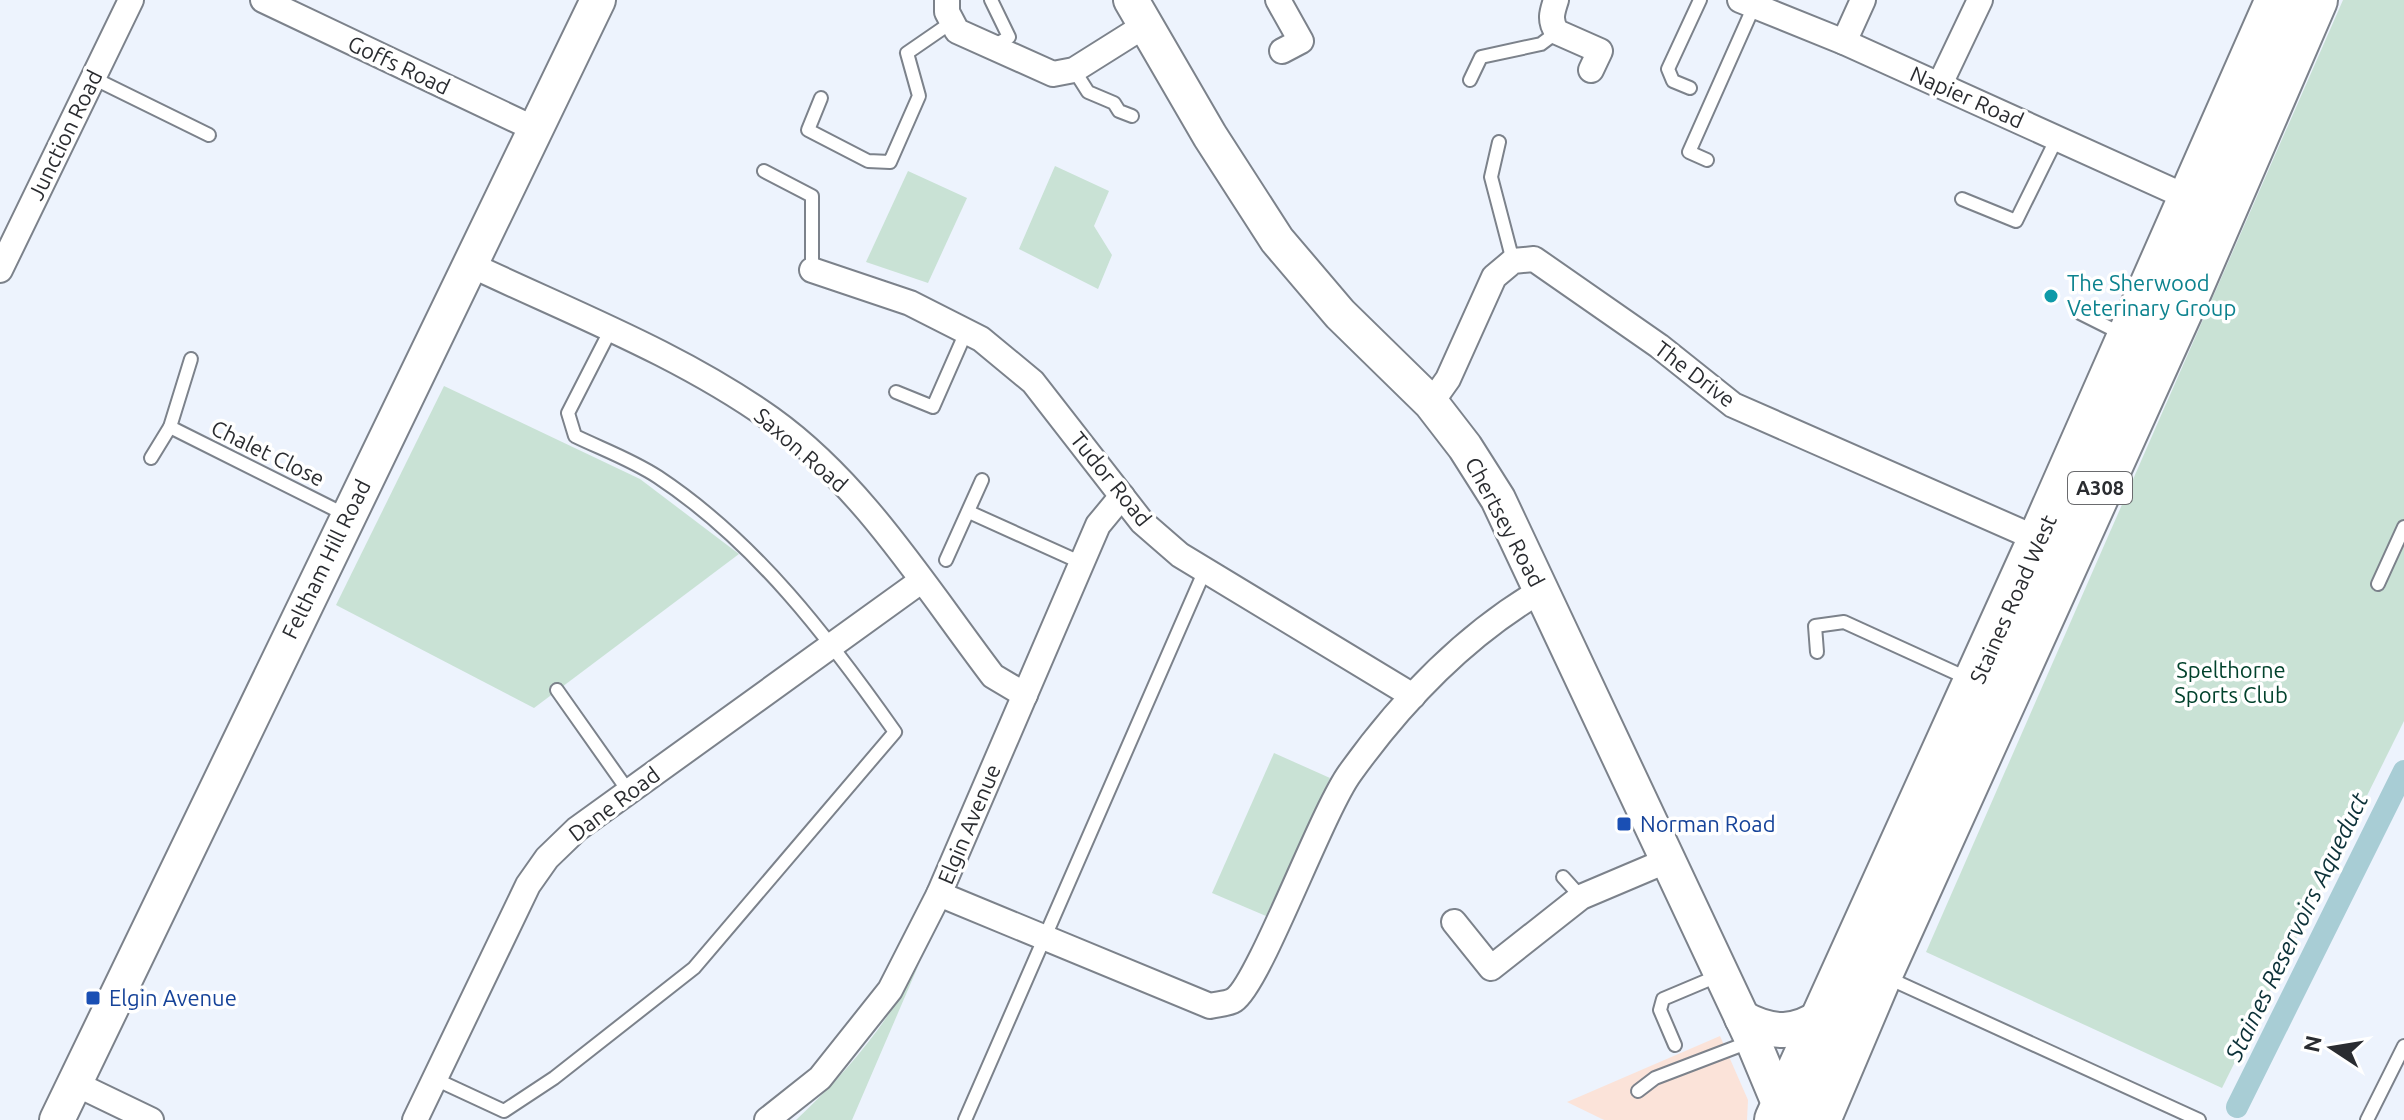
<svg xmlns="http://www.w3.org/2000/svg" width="2404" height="1120" viewBox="0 0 2404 1120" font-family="Ubuntu,sans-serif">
  <rect width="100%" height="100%" fill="#edf3fd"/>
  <polygon fill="#fbe3d9" points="1720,1036 1748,1100 1747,1120 1604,1120 1567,1102"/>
  <g fill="#c9e2d5">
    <polygon points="2343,0 2404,0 2404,721 2222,1088 1926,952"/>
    <polygon points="1055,166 1109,191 1094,226 1112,255 1098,289 1019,249"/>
    <polygon points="908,171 967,198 928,283 866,262"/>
    <polygon points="444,386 640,479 739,554 534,708 336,605"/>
    <polygon points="1274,753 1330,778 1266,916 1212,893"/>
    <path d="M 919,964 L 852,1120 L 796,1120 C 848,1071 885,1027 919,964 Z"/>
  </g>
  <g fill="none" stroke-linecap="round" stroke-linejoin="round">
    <polyline stroke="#a8cdd5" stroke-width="22" points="2237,1107 2404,771"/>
    <defs>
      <g id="lane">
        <polyline points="991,0 1009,37 992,47"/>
        <polyline points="1074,70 1088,92 1114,103 1119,111 1132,116"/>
        <polyline points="93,78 209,135"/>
        <polyline points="1470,80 1481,57 1541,44 1557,32"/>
        <polyline points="1690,88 1673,81 1668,69 1700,0"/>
        <polyline points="821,98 808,130 868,161 890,162 919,96 907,53 952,22"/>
        <polyline points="1499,142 1491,177 1513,261"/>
        <polyline points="1707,160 1689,152 1754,6"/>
        <polyline points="764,171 812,196 812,270"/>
        <polyline points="1962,199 2016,221 2057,138"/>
        <polyline points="2080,313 2124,335"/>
        <polyline points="896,392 933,407 966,332"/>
        <polyline points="170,427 346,515"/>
        <polyline points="151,458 170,427 191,359"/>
        <polyline points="969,512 1082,563"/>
        <polyline points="946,560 982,480"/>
        <polyline points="2378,584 2404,527"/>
        <polyline points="1817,652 1815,626 1844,622 1969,679"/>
        <polyline points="557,690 629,792"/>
        <polyline points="1563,877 1581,897"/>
        <polyline points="1886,977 2199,1120"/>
        <polyline points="1675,1045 1660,1010 1663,999 1720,975"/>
        <path d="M 435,1079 L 504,1111 L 554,1078 L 694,968 L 895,732 C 828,637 756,542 658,477 C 632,460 602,449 575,436 L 568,413 L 610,331"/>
        <polyline points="1638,1091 1655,1078 1752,1041"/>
        <polyline points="965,1120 1205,570"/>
        <polyline points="2367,1120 2404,1046"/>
      </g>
      <g id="street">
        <polyline points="263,0 535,129"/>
        <polyline points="947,0 947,12 957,31 1053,74 1074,70 1144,26"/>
        <polyline points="1278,0 1301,41 1282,51"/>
        <path d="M 1556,0 C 1552,12 1549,21 1557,32 L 1600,51 L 1591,70"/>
        <polyline points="1740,0 1844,42 2191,199"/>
        <polyline points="1844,42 1863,0"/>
        <polyline points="1940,84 1980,0"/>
        <path d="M 469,264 C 570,312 680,354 771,419 C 862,484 926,588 993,676 L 1025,695"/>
        <polyline points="0,270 131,0"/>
        <polyline points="812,270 910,303 981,339 1033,382 1142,522 1180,555 1413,696"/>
        <polyline points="1431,403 1448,379 1494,277 1513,261 1534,259 1659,346 1733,405 2040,540"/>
        <path d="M 939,894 L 1210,1006 C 1217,1004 1228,1004 1234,1000 C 1259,984 1321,813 1350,773 C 1401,702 1465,635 1542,590"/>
        <polyline points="1454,922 1491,968 1581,897 1666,861"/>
        <polyline points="74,1083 151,1120"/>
        <polyline points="415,1120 528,885 547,858 577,829 921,581"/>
        <polyline points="767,1120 820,1078 890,990 939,894 1098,525 1122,496"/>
      </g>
      <g id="secondary">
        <polyline points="1131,0 1210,136 1277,240 1340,314 1431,403 1465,447 1498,499 1753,1041 1786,1120"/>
        <path d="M 1742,1018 C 1773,1035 1795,1034 1824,1015"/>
        <polyline points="57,1120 598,0"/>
      </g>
      <g id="highway">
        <polyline points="1777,1120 2040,540 2278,0"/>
        <polyline points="1818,1120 1880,974 2186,298 2315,0"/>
      </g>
    </defs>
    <use href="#lane" stroke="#7c828b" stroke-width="16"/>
    <use href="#street" stroke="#7c828b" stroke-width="28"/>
    <use href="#secondary" stroke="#7c828b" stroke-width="38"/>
    <use href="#highway" stroke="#7c828b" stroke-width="48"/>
    <use href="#lane" stroke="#fff" stroke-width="12"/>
    <use href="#street" stroke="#fff" stroke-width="24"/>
    <use href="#secondary" stroke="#fff" stroke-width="34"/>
    <use href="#highway" stroke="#fff" stroke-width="44"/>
  </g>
  <circle fill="#0f9aa8" stroke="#fff" stroke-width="3" cx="2051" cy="296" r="8"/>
  <g fill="#1a4fb4" stroke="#fff" stroke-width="3">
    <rect x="1616" y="816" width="16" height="16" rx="4"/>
    <rect x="85" y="990" width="16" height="16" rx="4"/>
  </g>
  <g text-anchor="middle" stroke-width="7" stroke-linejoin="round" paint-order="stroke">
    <rect fill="#fff" stroke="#6a6b6e" stroke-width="2" x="2068" y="472" width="64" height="32" rx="6"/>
    <g font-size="20" font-weight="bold" fill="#2a2c30">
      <text x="2100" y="495">A308</text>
    </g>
    <g font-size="22" fill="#2a2c30" stroke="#fff">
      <text transform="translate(399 65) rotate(25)" y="8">Goffs Road</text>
      <text transform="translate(1967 97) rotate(24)" y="8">Napier Road</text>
      <text transform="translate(65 135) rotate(-64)" y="8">Junction Road</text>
      <text transform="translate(1695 374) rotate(37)" y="8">The Drive</text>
      <text transform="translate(801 450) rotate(41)" y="8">Saxon Road</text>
      <text transform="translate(268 453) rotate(26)" y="8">Chalet Close</text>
      <text transform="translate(1111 479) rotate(51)" y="8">Tudor Road</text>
      <text transform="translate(1505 522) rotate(62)" y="8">Chertsey Road</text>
      <text transform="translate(326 559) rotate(-64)" y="8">Feltham Hill Road</text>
      <text transform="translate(2013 599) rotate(-66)" y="8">Staines Road West</text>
      <text transform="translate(614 804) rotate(-37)" y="8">Dane Road</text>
      <text transform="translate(969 824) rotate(-67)" y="8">Elgin Avenue</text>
    </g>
    <g font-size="22" fill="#0d838f" stroke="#fff" text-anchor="start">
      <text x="2067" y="291">The Sherwood<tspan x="2067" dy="25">Veterinary Group</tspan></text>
    </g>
    <g font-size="22" fill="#02422c" stroke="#fff">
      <text x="2231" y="678">Spelthorne<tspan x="2231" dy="25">Sports Club</tspan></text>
    </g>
    <g font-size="22" fill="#164399" stroke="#fff" text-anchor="start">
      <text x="1640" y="832">Norman Road</text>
      <text x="109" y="1006">Elgin Avenue</text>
    </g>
    <g font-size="24" font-style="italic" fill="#0c3138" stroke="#fff">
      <text transform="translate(2297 927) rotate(-64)" y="8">Staines Reservoirs Aqueduct</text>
    </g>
  </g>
  <g transform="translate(2332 1048) rotate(282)" stroke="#ffffff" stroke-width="6" paint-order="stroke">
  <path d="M0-6L14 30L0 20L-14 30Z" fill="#2a2c30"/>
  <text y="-12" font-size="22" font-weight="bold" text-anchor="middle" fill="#2a2c30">N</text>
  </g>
</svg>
